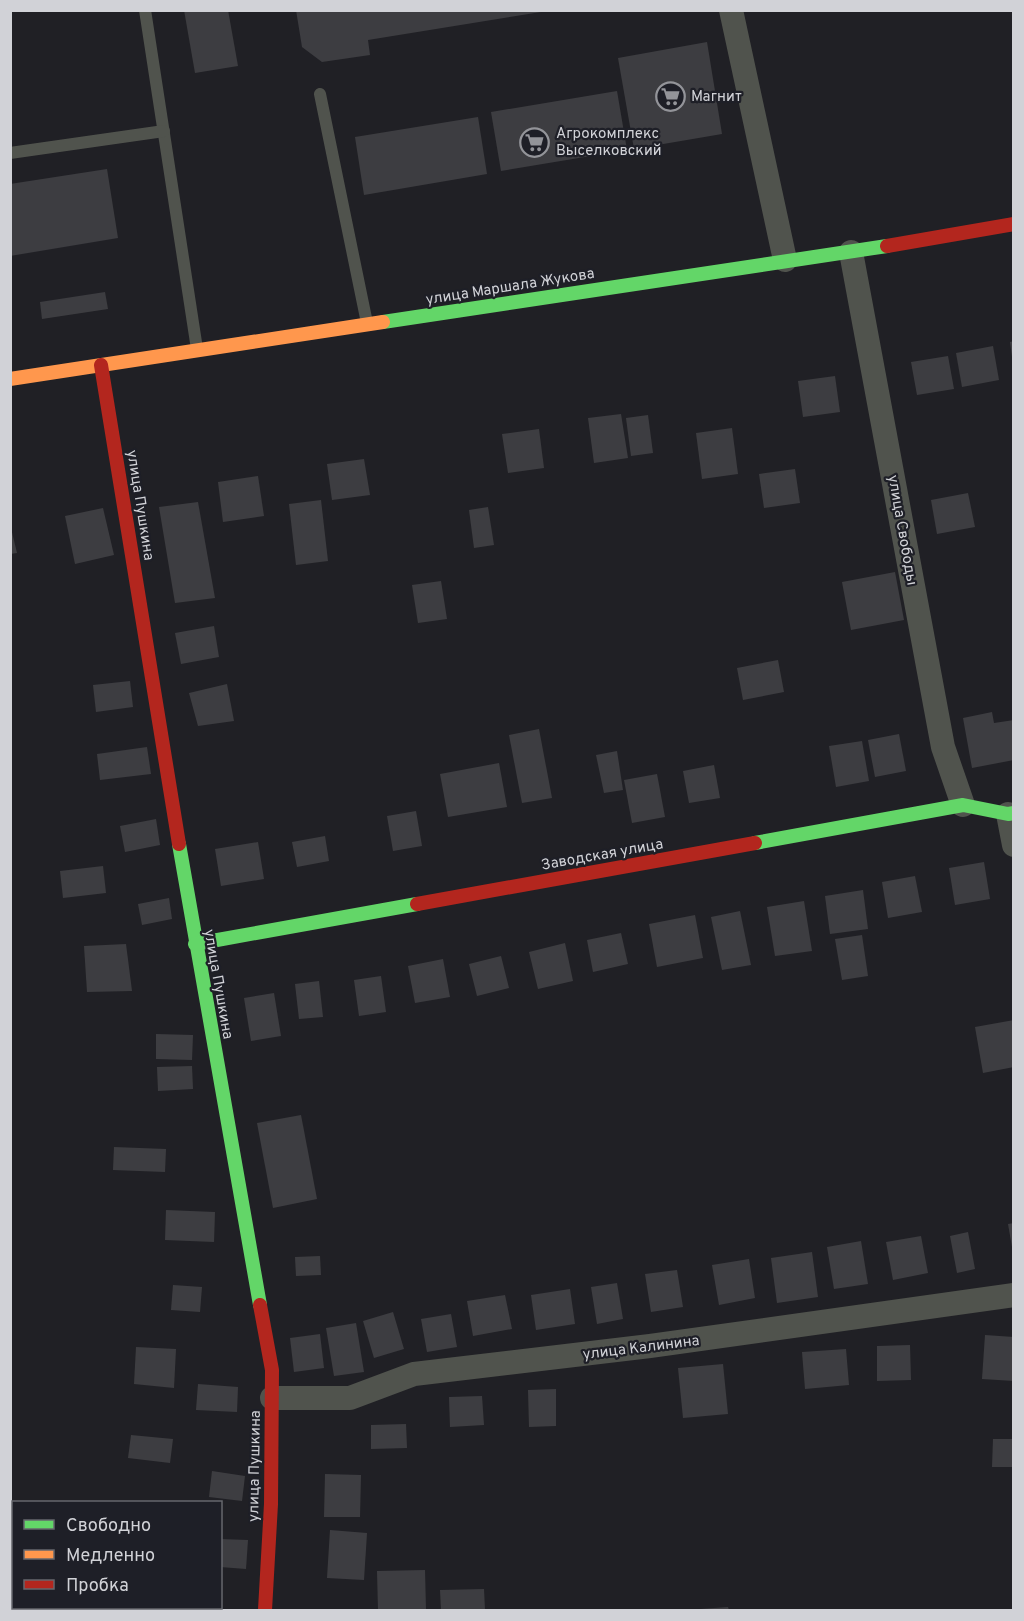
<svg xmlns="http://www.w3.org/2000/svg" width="1024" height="1621" viewBox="0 0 1024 1621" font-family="Overpass,sans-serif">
  <rect width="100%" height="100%" fill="#202025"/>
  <g fill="#3d3d41">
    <polygon points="184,10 228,10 238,66 195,73"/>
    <polygon points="296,10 541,10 541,12 368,40 370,55 322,62 302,47"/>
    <polygon points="707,42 722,134 634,149 618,58"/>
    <polygon points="617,91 627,150 501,171 491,112"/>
    <polygon points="478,117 487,174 364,195 355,137"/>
    <polygon points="107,169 118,238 10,256 10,184"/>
    <polygon points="105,292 108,309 42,319 40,302"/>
    <polygon points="1014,341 1014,357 1012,357 1010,342"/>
    <polygon points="993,346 999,380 962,387 956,353"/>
    <polygon points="948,356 954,389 917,395 911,362"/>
    <polygon points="835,376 840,412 803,417 798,381"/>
    <polygon points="621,414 628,458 594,463 588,418"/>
    <polygon points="648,415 653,453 631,456 626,418"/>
    <polygon points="732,428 738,474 702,479 696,433"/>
    <polygon points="539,429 544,468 508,473 502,434"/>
    <polygon points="364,459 370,495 332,500 327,464"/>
    <polygon points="795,469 800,503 764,508 759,474"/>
    <polygon points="258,476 264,516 223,522 218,482"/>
    <polygon points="968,493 975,527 937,534 931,500"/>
    <polygon points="321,500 328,561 296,565 289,504"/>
    <polygon points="198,502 215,598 175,603 159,507"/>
    <polygon points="488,507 494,545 474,548 469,510"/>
    <polygon points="103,508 114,555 75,564 65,516"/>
    <polygon points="10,524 17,553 10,554"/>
    <polygon points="895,572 904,620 851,630 842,582"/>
    <polygon points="441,581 447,619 418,623 412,585"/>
    <polygon points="214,626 219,657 181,664 175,633"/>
    <polygon points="778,660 784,692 743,700 737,668"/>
    <polygon points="130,681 133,707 96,712 93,685"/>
    <polygon points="227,684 234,721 198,726 189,693"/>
    <polygon points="992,712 994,723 1014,720 1014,760 972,768 963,718"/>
    <polygon points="539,729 552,798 522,803 509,735"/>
    <polygon points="899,734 906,771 875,777 868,740"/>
    <polygon points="862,741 869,781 836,787 829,746"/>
    <polygon points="147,747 151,774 100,780 97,754"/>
    <polygon points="617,751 623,790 604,793 596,755"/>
    <polygon points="499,763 507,807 448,817 440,774"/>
    <polygon points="714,765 720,798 689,803 683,771"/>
    <polygon points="657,774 665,817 632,823 624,780"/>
    <polygon points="416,811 422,846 393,851 387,816"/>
    <polygon points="156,819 160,845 125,852 120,826"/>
    <polygon points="325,836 329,861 297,867 292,842"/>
    <polygon points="258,842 264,879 221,886 215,849"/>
    <polygon points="984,862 990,899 955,905 949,868"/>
    <polygon points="103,866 106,893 63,898 60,871"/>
    <polygon points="915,876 922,912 888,918 882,882"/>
    <polygon points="863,890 868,929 830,934 825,896"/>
    <polygon points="169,898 172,919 142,925 138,904"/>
    <polygon points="804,901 812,951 775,956 767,907"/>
    <polygon points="740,911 751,965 722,970 711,917"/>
    <polygon points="695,915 703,958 657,967 649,924"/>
    <polygon points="621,933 628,964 593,972 587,940"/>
    <polygon points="862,935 868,976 842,980 835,939"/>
    <polygon points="565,943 573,981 538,989 529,952"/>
    <polygon points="126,944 132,991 87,992 84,946"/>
    <polygon points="501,956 509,988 477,996 469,964"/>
    <polygon points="443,959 450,997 415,1003 408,966"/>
    <polygon points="381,976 386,1012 359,1016 354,980"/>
    <polygon points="319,981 323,1017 299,1019 295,984"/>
    <polygon points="274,993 281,1036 251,1041 244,998"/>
    <polygon points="1014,1020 1014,1067 983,1073 975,1027"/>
    <polygon points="156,1034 193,1035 192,1060 156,1059"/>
    <polygon points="192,1066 193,1089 158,1091 157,1067"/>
    <polygon points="301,1115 317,1199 273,1208 257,1123"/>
    <polygon points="114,1147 166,1149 165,1172 113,1170"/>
    <polygon points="166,1210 215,1212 214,1242 165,1240"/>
    <polygon points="1014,1223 1014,1247 1012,1247 1008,1224"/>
    <polygon points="968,1232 975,1269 957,1273 950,1236"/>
    <polygon points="921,1236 928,1273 893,1280 886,1242"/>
    <polygon points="861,1241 868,1284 834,1289 827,1247"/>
    <polygon points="812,1252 818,1297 777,1303 771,1258"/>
    <polygon points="320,1256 321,1275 296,1276 295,1257"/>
    <polygon points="749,1259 755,1298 719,1305 712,1265"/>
    <polygon points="677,1270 683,1307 651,1312 645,1274"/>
    <polygon points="617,1283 623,1319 597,1324 591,1287"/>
    <polygon points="173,1285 202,1287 200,1312 171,1310"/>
    <polygon points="570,1289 575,1324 536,1330 531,1295"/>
    <polygon points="505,1295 512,1329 473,1336 467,1301"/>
    <polygon points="393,1312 404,1349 374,1358 363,1321"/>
    <polygon points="451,1314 457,1347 427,1352 421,1319"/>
    <polygon points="356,1323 364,1372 334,1376 326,1328"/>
    <polygon points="320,1334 324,1368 294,1372 290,1338"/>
    <polygon points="985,1335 1014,1337 1014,1381 982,1379"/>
    <polygon points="910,1345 911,1380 877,1381 877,1346"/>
    <polygon points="136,1347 176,1349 174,1388 134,1384"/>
    <polygon points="846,1349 849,1385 805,1389 802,1352"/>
    <polygon points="723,1364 728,1414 683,1418 678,1368"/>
    <polygon points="198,1384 238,1387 237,1412 196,1410"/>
    <polygon points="556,1389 556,1426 529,1427 528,1390"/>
    <polygon points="482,1396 484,1425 450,1427 449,1397"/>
    <polygon points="406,1424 407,1448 371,1449 371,1425"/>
    <polygon points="131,1435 173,1439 170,1463 128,1458"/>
    <polygon points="993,1439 1014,1439 1014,1467 992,1467"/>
    <polygon points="212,1471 245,1476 242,1501 209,1497"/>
    <polygon points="325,1474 361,1475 360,1517 324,1517"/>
    <polygon points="330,1530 367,1533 364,1580 327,1578"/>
    <polygon points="220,1539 248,1540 246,1569 220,1567"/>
    <polygon points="425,1570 426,1610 378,1610 377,1571"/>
    <polygon points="484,1589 485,1610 441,1610 440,1590"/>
    <polygon points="728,1607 729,1610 700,1610 700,1609"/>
    <rect x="29" y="1608" width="42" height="2"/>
  </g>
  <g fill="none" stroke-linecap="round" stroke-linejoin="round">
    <g stroke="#50534d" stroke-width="12">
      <polyline points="145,10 197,349"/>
      <polyline points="320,94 367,323"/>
      <polyline points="10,153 164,131"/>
    </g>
    <g stroke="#50534d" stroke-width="24">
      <polyline points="731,10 785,260"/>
      <polyline points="851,252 943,747 963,805"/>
      <polyline points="1008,814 1014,845"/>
      <polyline points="272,1398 350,1398 414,1374 650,1346 1014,1295"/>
    </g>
    <g stroke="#63d668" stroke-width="14">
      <polyline points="383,322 887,246"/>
      <polyline points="755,843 963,805 1008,814 1014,813"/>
      <polyline points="179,844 260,1305"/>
      <polyline points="195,944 417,904"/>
    </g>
    <polyline stroke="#ff974d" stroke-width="14" points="10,379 383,322"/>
    <g stroke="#b3261e" stroke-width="14">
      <polyline points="887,246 1014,224"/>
      <polyline points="101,365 179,844"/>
      <polyline points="417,904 755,843"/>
      <polyline points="260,1305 272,1370 271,1504 265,1610"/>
    </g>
  </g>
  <defs>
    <symbol id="supermarket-ring" viewBox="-11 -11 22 22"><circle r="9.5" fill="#1e1f27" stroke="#939499" stroke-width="1.5"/><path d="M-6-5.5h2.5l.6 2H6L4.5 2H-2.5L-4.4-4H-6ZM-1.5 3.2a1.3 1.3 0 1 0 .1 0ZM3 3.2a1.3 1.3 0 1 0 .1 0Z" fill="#939499"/></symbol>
  </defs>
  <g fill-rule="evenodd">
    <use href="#supermarket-ring" x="654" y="80" width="33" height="33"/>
    <use href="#supermarket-ring" x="518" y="126" width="33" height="33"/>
  </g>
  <g text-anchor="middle" stroke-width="4.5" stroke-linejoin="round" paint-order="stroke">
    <g font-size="15" fill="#d1d2d7" stroke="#1e1f27" text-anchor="start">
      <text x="691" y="101">Магнит</text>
      <text x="556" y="138">Агрокомплекс<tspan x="556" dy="17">Выселковский</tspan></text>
    </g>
    <g font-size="15" fill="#d1d2d7" stroke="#1e1f27">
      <text transform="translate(510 286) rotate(-9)" y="5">улица Маршала Жукова</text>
      <text transform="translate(141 505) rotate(81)" y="5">улица Пушкина</text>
      <text transform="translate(903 530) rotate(80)" y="5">улица Свободы</text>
      <text transform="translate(602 854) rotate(-10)" y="5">Заводская улица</text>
      <text transform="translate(219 984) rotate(80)" y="5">улица Пушкина</text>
      <text transform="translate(641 1347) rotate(-7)" y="5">улица Калинина</text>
      <text transform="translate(254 1466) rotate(-89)" y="5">улица Пушкина</text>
    </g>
  </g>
  <rect width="1024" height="1621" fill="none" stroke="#d1d2d7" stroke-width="24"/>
  <rect x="12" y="1501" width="210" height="108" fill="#1e1f27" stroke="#66676d" stroke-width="1.5"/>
  <rect x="24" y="1520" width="30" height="9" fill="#63d668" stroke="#66676d" stroke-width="1.5"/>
  <text x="66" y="1531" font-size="18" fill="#d1d2d7">Свободно</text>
  <rect x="24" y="1550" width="30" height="9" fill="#ff974d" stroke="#66676d" stroke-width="1.5"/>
  <text x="66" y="1561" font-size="18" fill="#d1d2d7">Медленно</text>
  <rect x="24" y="1580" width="30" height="9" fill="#b3261e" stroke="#66676d" stroke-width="1.5"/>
  <text x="66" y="1591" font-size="18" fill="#d1d2d7">Пробка</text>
</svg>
